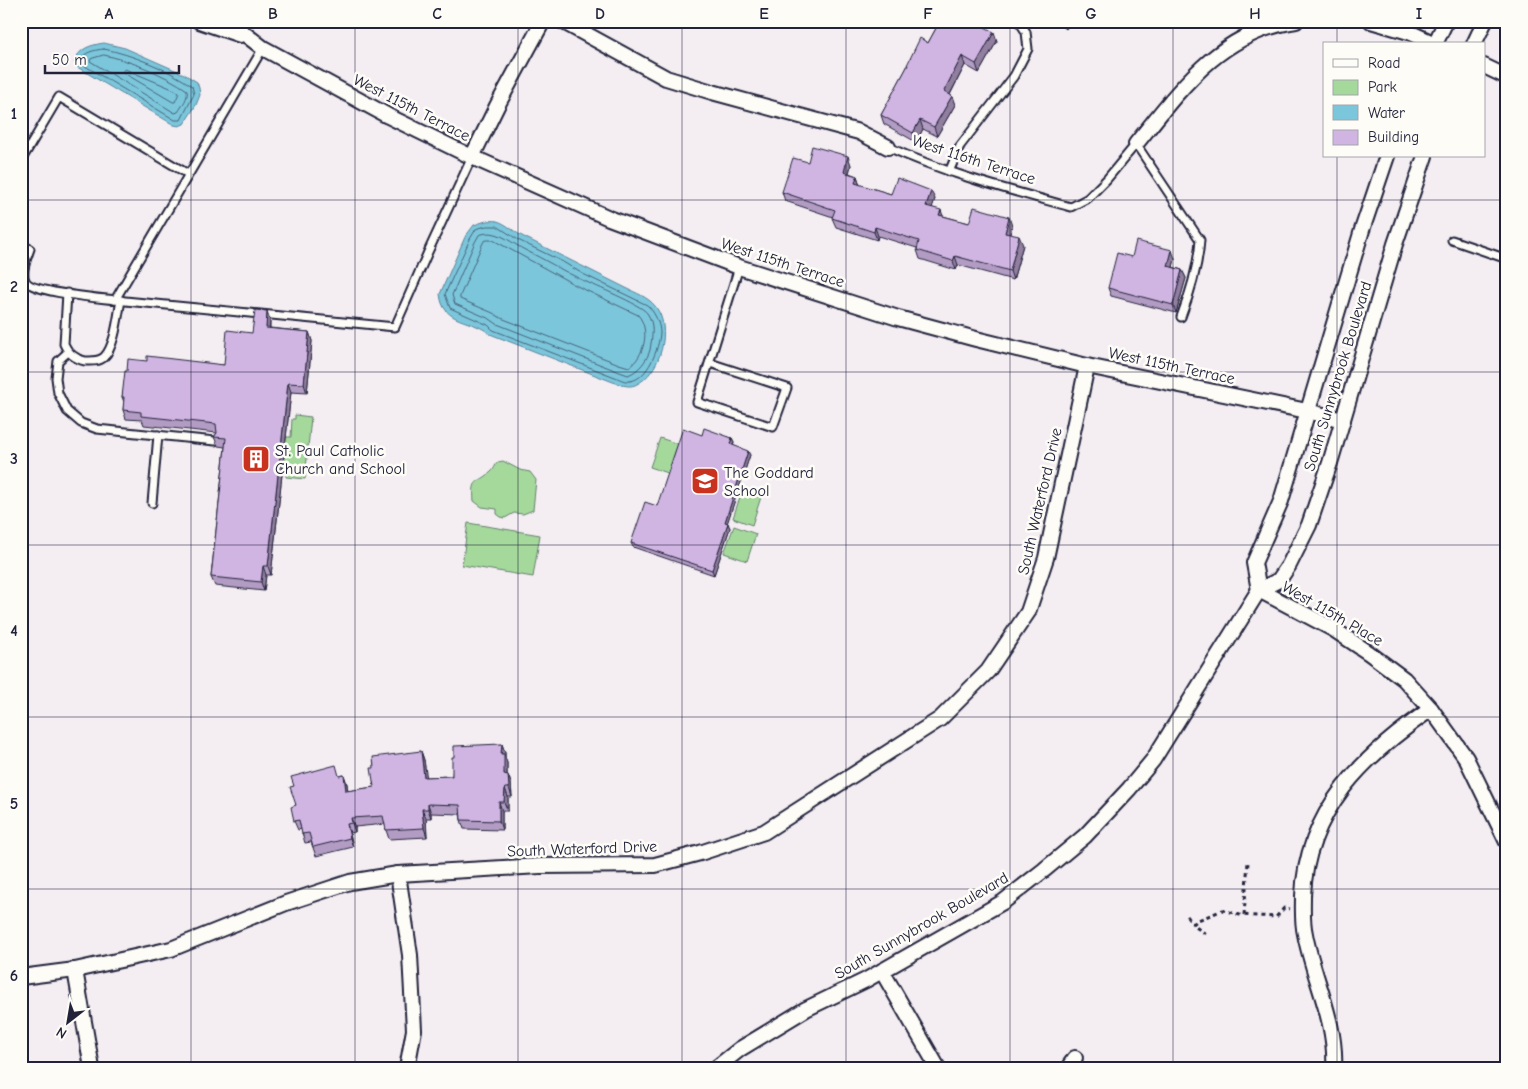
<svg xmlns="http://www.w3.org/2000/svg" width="1528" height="1089" viewBox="0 0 1528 1089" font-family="'Comic Neue',sans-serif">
  <rect width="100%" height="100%" fill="#f4eef3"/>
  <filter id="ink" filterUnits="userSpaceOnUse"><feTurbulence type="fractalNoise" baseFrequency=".02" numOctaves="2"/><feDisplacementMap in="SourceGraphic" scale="10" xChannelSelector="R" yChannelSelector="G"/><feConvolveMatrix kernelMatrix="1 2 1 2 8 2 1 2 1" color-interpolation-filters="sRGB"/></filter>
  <g filter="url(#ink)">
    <g fill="#a5d99c" stroke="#647e6c">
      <polygon points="295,415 311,417 305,479 286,477 286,472 283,472 286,437 291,437 292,419 295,419"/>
      <polygon points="660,438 678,444 668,473 650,467"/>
      <path d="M 503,461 L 520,470 L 530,472 L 536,480 L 533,510 L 523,514 L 514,513 L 505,518 L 501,517 L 497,514 L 497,509 L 482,507 L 474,501 C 472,477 477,485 491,472 C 494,470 495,465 498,462 Z"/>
      <polygon points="742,491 761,497 752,525 733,518"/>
      <polygon points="468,523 540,535 533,577 462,565"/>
      <polygon points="734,526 756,534 747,561 724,553"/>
    </g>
    <g fill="#7bc6db" stroke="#57849b">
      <path d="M 104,43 L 125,48 L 184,74 L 197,82 L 199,88 L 200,95 L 196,105 L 184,124 L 179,126 L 174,125 L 77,67 L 74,62 C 79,48 91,45 104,43 Z"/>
      <path d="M 486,221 C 489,221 494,220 497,221 C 506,223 515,233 524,237 C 558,254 592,271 626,288 C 636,293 648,297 655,306 C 673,327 661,374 635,385 C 628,388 620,384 613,382 L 490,334 C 472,318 443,325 440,294 L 465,237 L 474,225 Z"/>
    </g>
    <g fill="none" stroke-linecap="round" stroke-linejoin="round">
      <g stroke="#46647b" stroke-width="1">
        <path d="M 104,49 C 131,54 170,70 192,86 L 194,94 L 181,120 L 175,120 L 80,63 L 80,60 C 85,52 94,50 104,49 Z"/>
        <path d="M 104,55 C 129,60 166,75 187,90 C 189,97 182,106 178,112 L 175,113 L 90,61 L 91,59 Z"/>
        <polygon points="125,69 175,90 179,93 175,102 173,102 124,73 123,71"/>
        <path d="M 487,226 L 497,226 L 520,241 L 563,262 L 583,274 L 647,305 C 654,311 660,323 660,333 C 659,348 648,379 630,381 C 625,382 620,379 615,377 L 493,330 L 488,325 L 450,308 L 445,294 L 470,239 L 476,229 Z"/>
        <path d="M 487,233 C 501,232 513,244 525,250 C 544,259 563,271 582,280 C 595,286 640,304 647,313 C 655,324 652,337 650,350 C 647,360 639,371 628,375 L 617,371 L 497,324 L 490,319 L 455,304 L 452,295 L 475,242 L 479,235 Z"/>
        <path d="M 488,240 L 493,240 L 577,286 L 638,315 C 651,330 644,357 629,367 L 619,364 L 501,318 L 493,313 L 460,299 L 460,296 L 482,245 L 484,241 Z"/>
      </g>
      <defs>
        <g id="service">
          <path d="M 888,147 C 947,174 1009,190 1071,207 L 1088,198 L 1107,179 L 1136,144 L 1200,240 C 1198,268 1191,291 1181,317"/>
          <polyline points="21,161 59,97 188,174"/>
          <polyline points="949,172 960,146 1014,76 1028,49 1026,32 1019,21"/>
          <polyline points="1452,240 1507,259"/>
          <path d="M 21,244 L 30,249 C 27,258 21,271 25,280 C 29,292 99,298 115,300 L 263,48"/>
          <path d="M 67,293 L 64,344 C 68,353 75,359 85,361 C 91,361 99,362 104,357 C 115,347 118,315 121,300"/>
          <polyline points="115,300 395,327 428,252 472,157"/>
          <polyline points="68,352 58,361 56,378 58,393 67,411 81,423 97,429 215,441"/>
          <polyline points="710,363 787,388 773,427 697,402 739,267"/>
          <polyline points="152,503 158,435"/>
        </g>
        <g id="minor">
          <polyline points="199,21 240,35"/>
          <polyline points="228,21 263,48 388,116 472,157 609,218 739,267 898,318 976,339 1087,366 1307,411 1343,420"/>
          <polyline points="562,21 666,78 712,92 859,132 888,147"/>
          <polyline points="1371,21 1409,32 1435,44"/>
          <polyline points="1435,44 1446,21"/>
          <polyline points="1474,44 1485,21"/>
          <polyline points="1484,66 1507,77"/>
          <path d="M 1136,144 C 1181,88 1220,32 1296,21"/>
          <polyline points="472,157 497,106 543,21"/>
          <polyline points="1259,590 1254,563 1281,501 1362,230 1387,156"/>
          <polyline points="1259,590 1333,629 1369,653 1404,679 1431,709 1466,758 1507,842"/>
          <polyline points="398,874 410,955 414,1030 407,1068"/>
          <polyline points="75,970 92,1068"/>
          <polyline points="882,971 938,1068"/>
          <polyline points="21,977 75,970 171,949 286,903 350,882 398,874 540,866 655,865 700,853 764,832 940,719 988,671 1028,612 1046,558 1087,366"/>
          <polyline points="716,1068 740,1049 806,1009 866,980 1003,902 1044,870 1085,836 1129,789 1153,760 1259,590 1279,580 1289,565 1309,525 1330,463 1395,244 1425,156"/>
          <polyline points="1068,1068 1075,1058"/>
          <path d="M 1334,1068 C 1337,1022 1313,978 1305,934 C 1302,922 1303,908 1303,896 C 1306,810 1365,755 1431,709"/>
        </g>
      </defs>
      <use href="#service" stroke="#22223b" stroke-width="11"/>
      <use href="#minor" stroke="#22223b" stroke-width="18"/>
      <g stroke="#22223b" stroke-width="3" stroke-dasharray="4 4" stroke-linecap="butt">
        <polyline points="1244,915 1248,862"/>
        <polyline points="1187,916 1193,924"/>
        <polyline points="1206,934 1197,928 1193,924 1198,920 1223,910 1240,915 1276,917 1284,908 1290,909"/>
      </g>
      <use href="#service" stroke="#fdfcf7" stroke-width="7"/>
      <use href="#minor" stroke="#fdfcf7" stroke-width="14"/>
    </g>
    <g fill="#b39cc3" stroke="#22223b">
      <polygon points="940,21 989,21 985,28 997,41 979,73 965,65 950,95 955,105 937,136 923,129 916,142 884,124 881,115 907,67 907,65 928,43"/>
      <polygon points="1056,21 1071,21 1066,29"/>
      <polygon points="808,162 851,165 849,173 857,176 860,185 891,194 935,199 932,207 943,216 969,223 1012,226 1010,234 1023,245 1013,280 958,265 956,270 920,259 917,250 917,248 878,236 877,240 836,227 832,218 833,217 785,201 782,192"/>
      <polygon points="1132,257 1175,259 1173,267 1182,270 1186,278 1176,313 1111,296 1108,288"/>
      <polygon points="270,320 270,328 309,332 312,341 307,393 291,392 271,575 266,575 264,591 215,586 211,577 225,447 218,446 214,437 217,433 144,425 142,420 126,419 123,410 124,402 122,397 127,371 147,361 224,365"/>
      <polygon points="702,435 732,438 734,442 733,445 750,455 727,523 730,528 714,575 633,547 631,543 657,506"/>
      <polygon points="502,744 505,753 505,757 507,763 507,774 508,775 511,783 512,797 508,797 508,811 502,811 502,830 464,829 461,820 460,814 431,813 431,818 426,818 427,837 389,839 386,830 385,824 355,827 355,832 350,833 353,847 316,856 311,842 305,843 301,829 298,830 294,821 296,805 294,786 344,775 347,784 348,791 374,787 374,768 421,751 424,760 426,777 452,776 454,757"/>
    </g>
    <g fill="#927f9f" stroke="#22223b">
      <polygon points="981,21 989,21 983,33 979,24"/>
      <polygon points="1063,21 1071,21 1066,29"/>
      <polygon points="994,32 997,41 979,73 976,64"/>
      <polygon points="962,56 965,65 947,100 944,91"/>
      <polygon points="952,96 955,105 937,136 934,127"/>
      <polygon points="920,120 923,129 916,142 913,133"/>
      <polygon points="848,156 851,165 847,180 844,172"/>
      <polygon points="857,176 860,185 855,183"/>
      <polygon points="931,191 935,199 930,214 926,206"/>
      <polygon points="941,210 944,219 939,215"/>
      <polygon points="1009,217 1012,226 1008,241 1005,233"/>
      <polygon points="875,227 878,236 877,240 874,232"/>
      <polygon points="1019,236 1023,245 1013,280 1010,271"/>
      <polygon points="1172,250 1175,259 1171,275 1168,266"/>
      <polygon points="955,256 958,265 956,270 953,261"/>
      <polygon points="1182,270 1186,278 1176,313 1173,305"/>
      <polygon points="267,311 270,320 269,336 266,328"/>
      <polygon points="309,332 312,341 307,393 304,384"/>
      <polygon points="288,383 291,392 271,575 268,566"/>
      <polygon points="732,438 734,442 732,449 730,444"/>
      <polygon points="748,451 750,455 726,527 725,522"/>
      <polygon points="728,523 730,528 714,575 712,570"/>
      <polygon points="263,566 266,575 264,591 261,582"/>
      <polygon points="502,744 505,753 505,757 507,763 507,783 504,774 501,754"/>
      <polygon points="421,751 424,760 428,786 424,777"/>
      <polygon points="344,775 347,784 349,800 346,791"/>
      <polygon points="508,775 511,783 512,797 509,788"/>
      <polygon points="505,788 508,797 508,811 504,802"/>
      <polygon points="499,802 502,811 502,830 499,821"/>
      <polygon points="428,804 431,813 431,818 428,809"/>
      <polygon points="422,809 426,818 427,837 424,828"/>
      <polygon points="351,818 355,827 355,832 352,823"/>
      <polygon points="347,824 350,833 353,847 350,838"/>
    </g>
    <g fill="#d0b5e3" stroke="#22223b">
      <polygon points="940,21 981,21 979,24 994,32 976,64 962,56 944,91 952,96 934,127 920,120 913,133 881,115 908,65 907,65 920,38 928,43"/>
      <polygon points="812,146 848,156 844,172 857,176 855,183 891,194 897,178 931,191 926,206 941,210 939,215 969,223 974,207 1009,217 1005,233 1019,236 1010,271 955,256 953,261 917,250 919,241 875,227 874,232 832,218 835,210 782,192 793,158 808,162"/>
      <polygon points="1136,241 1172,250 1168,266 1182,270 1173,305 1108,288 1117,253 1132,257"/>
      <polygon points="255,310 267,311 266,328 309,332 304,384 288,383 268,566 263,566 261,582 211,577 226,438 214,437 217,433 216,424 141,416 141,412 123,410 124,397 122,397 125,371 127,371 128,359 147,361 147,356 224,365 227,330 252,333"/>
      <polygon points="683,428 702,435 704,428 732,438 730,444 748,451 725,522 728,523 712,570 631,543 645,502 657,506"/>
      <polygon points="502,744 501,754 504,754 504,774 508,775 509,788 505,788 504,802 499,802 499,821 461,820 460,805 428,804 428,809 422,809 424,828 386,830 383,816 351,818 352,823 347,824 350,838 313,847 309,833 302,834 299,820 294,821 291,807 296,805 290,787 294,786 291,777 336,765 339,776 344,775 346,791 374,787 371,768 374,768 373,757 421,751 424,777 452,776 452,757 454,757 454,746"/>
    </g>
  </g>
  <path fill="none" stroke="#22223b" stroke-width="1" stroke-opacity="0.55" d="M 191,21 L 191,1068M 355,21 L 355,1068M 518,21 L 518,1068M 682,21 L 682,1068M 846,21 L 846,1068M 1010,21 L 1010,1068M 1173,21 L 1173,1068M 1337,21 L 1337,44M 1337,156 L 1337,1068M 21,200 L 1507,200M 21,372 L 1507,372M 21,545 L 1507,545M 21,717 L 1507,717M 21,889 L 1507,889"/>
  <defs>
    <symbol id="building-square" viewBox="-11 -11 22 22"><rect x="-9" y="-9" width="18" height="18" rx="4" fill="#c8321e" stroke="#fdfcf7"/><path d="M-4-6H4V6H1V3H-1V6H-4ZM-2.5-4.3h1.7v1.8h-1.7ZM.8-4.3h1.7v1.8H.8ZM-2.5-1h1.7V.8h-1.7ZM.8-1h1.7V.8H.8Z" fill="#fff"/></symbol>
    <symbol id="school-square" viewBox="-11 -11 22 22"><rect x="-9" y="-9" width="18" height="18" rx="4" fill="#c8321e" stroke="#fdfcf7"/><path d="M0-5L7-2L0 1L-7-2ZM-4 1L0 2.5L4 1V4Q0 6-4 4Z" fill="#fff"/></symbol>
  </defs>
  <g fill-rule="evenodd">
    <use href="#building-square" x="240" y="443" width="32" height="32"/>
    <use href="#school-square" x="689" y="465" width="32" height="32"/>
  </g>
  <g text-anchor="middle" stroke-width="5" stroke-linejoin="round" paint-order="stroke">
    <g font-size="16" fill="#22223b" stroke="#fdfcf7">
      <text transform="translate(412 107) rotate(27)" y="6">West 115th Terrace</text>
      <text transform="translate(974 159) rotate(18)" y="6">West 116th Terrace</text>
      <text transform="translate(783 262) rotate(18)" y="6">West 115th Terrace</text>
      <text transform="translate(1172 365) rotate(12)" y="6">West 115th Terrace</text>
      <text transform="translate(1337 376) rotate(-73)" y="6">South Sunnybrook Boulevard</text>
      <text transform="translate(1039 501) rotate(-77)" y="6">South Waterford Drive</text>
      <text transform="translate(1333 613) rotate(30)" y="6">West 115th Place</text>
      <text transform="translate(582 848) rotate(-2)" y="6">South Waterford Drive</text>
      <text transform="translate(921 925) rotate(-30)" y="6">South Sunnybrook Boulevard</text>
    </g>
    <g font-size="16" fill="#22223b" stroke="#fdfcf7" text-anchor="start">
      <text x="275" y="456">St. Paul Catholic<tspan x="275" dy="18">Church and School</tspan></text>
      <text x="724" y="478">The Goddard<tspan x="724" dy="18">School</tspan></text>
    </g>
  </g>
  <rect width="1528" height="1089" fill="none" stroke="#fdfcf7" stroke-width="55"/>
  <rect x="1323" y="42" width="162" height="115" fill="#fdfcf7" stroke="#a5a5ac"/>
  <rect x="1333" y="59" width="25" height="8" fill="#fdfcf7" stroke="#a5a5ac"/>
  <text x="1368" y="68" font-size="15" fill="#22223b">Road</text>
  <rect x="1333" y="80" width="25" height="15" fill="#a5d99c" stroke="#a5a5ac"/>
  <text x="1368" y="92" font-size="15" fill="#22223b">Park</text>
  <rect x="1333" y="105" width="25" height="15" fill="#7bc6db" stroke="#a5a5ac"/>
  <text x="1368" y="118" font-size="15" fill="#22223b">Water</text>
  <rect x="1333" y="130" width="25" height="15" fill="#d0b5e3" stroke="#a5a5ac"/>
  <text x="1368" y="142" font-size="15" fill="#22223b">Building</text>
  <g transform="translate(68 1022) rotate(211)" stroke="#fdfcf7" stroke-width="4" paint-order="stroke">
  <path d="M0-4L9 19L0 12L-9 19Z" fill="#22223b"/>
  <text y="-8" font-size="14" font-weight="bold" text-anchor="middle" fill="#22223b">N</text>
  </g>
  <path d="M45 65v8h134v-8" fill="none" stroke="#22223b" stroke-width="2.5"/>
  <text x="52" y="65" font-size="15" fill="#22223b" stroke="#fdfcf7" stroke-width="4" paint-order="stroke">50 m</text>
  <rect x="28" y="28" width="1472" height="1034" fill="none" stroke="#22223b" stroke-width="2"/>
  <g font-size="16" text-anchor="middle" font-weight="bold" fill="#22223b">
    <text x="109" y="19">A</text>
    <text x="273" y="19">B</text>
    <text x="437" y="19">C</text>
    <text x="600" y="19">D</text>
    <text x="764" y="19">E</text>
    <text x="928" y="19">F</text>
    <text x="1091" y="19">G</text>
    <text x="1255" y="19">H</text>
    <text x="1419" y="19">I</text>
    <text x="14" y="119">1</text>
    <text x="14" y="292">2</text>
    <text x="14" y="464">3</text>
    <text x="14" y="636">4</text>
    <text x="14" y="809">5</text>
    <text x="14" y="981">6</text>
  </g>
</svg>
